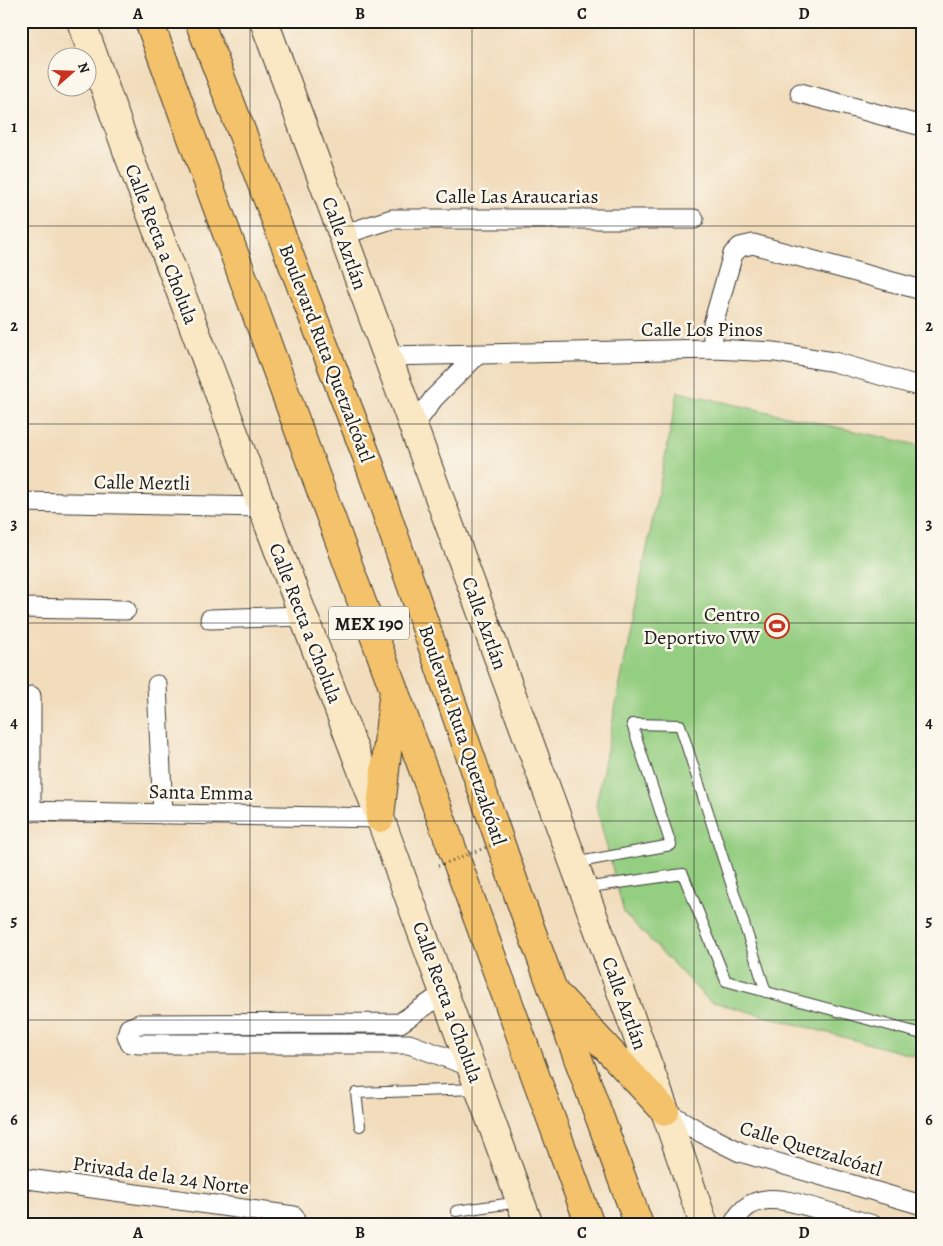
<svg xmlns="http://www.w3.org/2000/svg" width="943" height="1246" viewBox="0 0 943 1246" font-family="Alegreya,serif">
  <rect width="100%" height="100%" fill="#fbf7ec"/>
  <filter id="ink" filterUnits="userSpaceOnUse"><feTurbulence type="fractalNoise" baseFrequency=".02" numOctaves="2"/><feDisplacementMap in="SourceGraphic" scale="10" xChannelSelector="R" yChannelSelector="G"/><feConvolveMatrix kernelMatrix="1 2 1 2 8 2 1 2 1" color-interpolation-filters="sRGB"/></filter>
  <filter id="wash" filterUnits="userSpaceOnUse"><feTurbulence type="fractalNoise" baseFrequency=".0096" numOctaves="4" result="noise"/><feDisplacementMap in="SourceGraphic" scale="20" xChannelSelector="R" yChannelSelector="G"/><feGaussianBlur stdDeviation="1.12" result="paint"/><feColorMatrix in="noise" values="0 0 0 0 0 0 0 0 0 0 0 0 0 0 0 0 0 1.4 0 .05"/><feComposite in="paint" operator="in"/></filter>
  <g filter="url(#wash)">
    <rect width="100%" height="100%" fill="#f1dcbb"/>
    <polygon fill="#94ce81" stroke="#58754e" points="678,392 922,446 922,1058 709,1001 624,913 596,805"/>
  </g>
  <g filter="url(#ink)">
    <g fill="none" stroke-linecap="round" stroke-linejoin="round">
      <defs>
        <g id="lane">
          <polyline points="574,863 671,845 632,724 680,725 766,992"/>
          <polyline points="583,888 683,874 726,981 922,1034"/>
          <polyline points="360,1126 356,1093 478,1089"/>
          <polyline points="456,1211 520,1202"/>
        </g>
        <g id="street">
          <polyline points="800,93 922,126"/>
          <polyline points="342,235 392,219 694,219"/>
          <polyline points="713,349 713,324 733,254 740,247 753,244 922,290"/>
          <polyline points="388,356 713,349 775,352 834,362 922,387"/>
          <polyline points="413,427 434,398 477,355"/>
          <polyline points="21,502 262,507"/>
          <polyline points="21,608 126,610"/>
          <polyline points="210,619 304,616"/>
          <polyline points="157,685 163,814"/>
          <polyline points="21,811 380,818"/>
          <polyline points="31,812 31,696"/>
          <polyline points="444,993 400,1023 139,1024 129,1028 127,1035 130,1043 139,1044 409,1044 472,1067"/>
          <polyline points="665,1111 702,1133 740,1152 922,1205"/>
          <polyline points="21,1178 294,1216"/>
          <path d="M 733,1225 C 751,1186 789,1201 821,1210 C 838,1215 856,1220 873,1225"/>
        </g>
        <g id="secondary">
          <polyline points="81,21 129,156 380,818 529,1225"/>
          <polyline points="264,21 665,1111 704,1225"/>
        </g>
        <g id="primary">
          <polyline points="149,21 590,1225"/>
          <polyline points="199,21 367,457 519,897 639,1225"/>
          <polyline points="380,818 393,697"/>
          <polyline points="560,998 665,1111"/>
        </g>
      </defs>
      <use href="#lane" stroke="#3c3934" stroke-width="12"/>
      <use href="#street" stroke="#3c3934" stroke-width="21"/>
      <use href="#secondary" stroke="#3c3934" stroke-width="30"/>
      <use href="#primary" stroke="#3c3934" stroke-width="30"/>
      <use href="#lane" stroke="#fff" stroke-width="10"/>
      <use href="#street" stroke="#fff" stroke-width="19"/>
      <use href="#secondary" stroke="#fae7c3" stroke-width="28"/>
      <use href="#primary" stroke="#f3c26a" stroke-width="28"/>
      <polyline stroke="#3c3934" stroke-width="3" stroke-dasharray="1 4" stroke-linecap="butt" points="438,866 513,837"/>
    </g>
  </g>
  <path fill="none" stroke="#1c1c1c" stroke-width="1" stroke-opacity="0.55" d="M 250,21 L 250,1225M 472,21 L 472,1225M 694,21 L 694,1225M 21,226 L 922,226M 21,424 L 922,424M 21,623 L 922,623M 21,821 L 922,821M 21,1020 L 922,1020"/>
  <defs>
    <symbol id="stadium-ring" viewBox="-11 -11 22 22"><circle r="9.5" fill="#fbf7ec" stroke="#c8321e" stroke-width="1.5"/><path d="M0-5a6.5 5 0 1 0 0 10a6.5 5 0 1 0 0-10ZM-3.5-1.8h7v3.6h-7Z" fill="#c8321e"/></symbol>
  </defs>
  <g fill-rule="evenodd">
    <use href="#stadium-ring" x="763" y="612" width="28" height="28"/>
  </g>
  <g text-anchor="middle" stroke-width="5" stroke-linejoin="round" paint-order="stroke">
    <rect fill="#fbf7ec" stroke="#5f5e5a" stroke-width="1" x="329" y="606.5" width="80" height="33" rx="4"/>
    <g font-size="19" font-weight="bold" fill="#1c1c1c">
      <text x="369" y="630">MEX 190</text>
    </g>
    <g font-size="20" fill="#1c1c1c" stroke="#fbf7ec">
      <text x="517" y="203">Calle Las Araucarias</text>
      <text transform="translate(345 243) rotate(70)" y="7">Calle Aztlán</text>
      <text transform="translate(162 244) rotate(69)" y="7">Calle Recta a Cholula</text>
      <text x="702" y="336">Calle Los Pinos</text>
      <text transform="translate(327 353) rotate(69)" y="7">Boulevard Ruta Quetzalcóatl</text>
      <text transform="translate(142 482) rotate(1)" y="7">Calle Meztli</text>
      <text transform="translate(306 623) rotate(69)" y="7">Calle Recta a Cholula</text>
      <text transform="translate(485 623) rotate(70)" y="7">Calle Aztlán</text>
      <text transform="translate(463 735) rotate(71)" y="7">Boulevard Ruta Quetzalcóatl</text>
      <text transform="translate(201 792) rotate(1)" y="7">Santa Emma</text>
      <text transform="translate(448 1002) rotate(70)" y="7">Calle Recta a Cholula</text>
      <text transform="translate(625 1003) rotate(70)" y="7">Calle Aztlán</text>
      <text transform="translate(811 1148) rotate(17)" y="7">Calle Quetzalcóatl</text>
      <text transform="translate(161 1175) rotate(8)" y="7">Privada de la 24 Norte</text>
    </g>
    <g font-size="20" fill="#1c1c1c" stroke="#fbf7ec" text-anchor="end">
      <text x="760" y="621">Centro<tspan x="760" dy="23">Deportivo VW</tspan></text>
    </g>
  </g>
  <rect width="943" height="1246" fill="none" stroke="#fbf7ec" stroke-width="55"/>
  <g transform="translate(72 72) rotate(70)"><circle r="24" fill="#fbf7ec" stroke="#a29f99"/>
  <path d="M0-4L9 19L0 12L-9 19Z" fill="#c8321e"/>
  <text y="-8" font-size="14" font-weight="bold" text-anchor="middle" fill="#1c1c1c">N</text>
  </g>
  <rect x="28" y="28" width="888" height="1190" fill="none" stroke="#1c1c1c" stroke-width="2"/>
  <g font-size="16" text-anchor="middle" font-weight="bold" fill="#1c1c1c">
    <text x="138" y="19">A</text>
    <text x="360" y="19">B</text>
    <text x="582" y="19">C</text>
    <text x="804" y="19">D</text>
    <text x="14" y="132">1</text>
    <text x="929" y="132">1</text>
    <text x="14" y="331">2</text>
    <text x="929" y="331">2</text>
    <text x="14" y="529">3</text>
    <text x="929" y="529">3</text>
    <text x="14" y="728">4</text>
    <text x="929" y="728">4</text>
    <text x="14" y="926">5</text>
    <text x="929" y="926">5</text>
    <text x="14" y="1125">6</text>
    <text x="929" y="1125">6</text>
    <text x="138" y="1238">A</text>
    <text x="360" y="1238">B</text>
    <text x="582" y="1238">C</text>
    <text x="804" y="1238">D</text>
  </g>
</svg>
